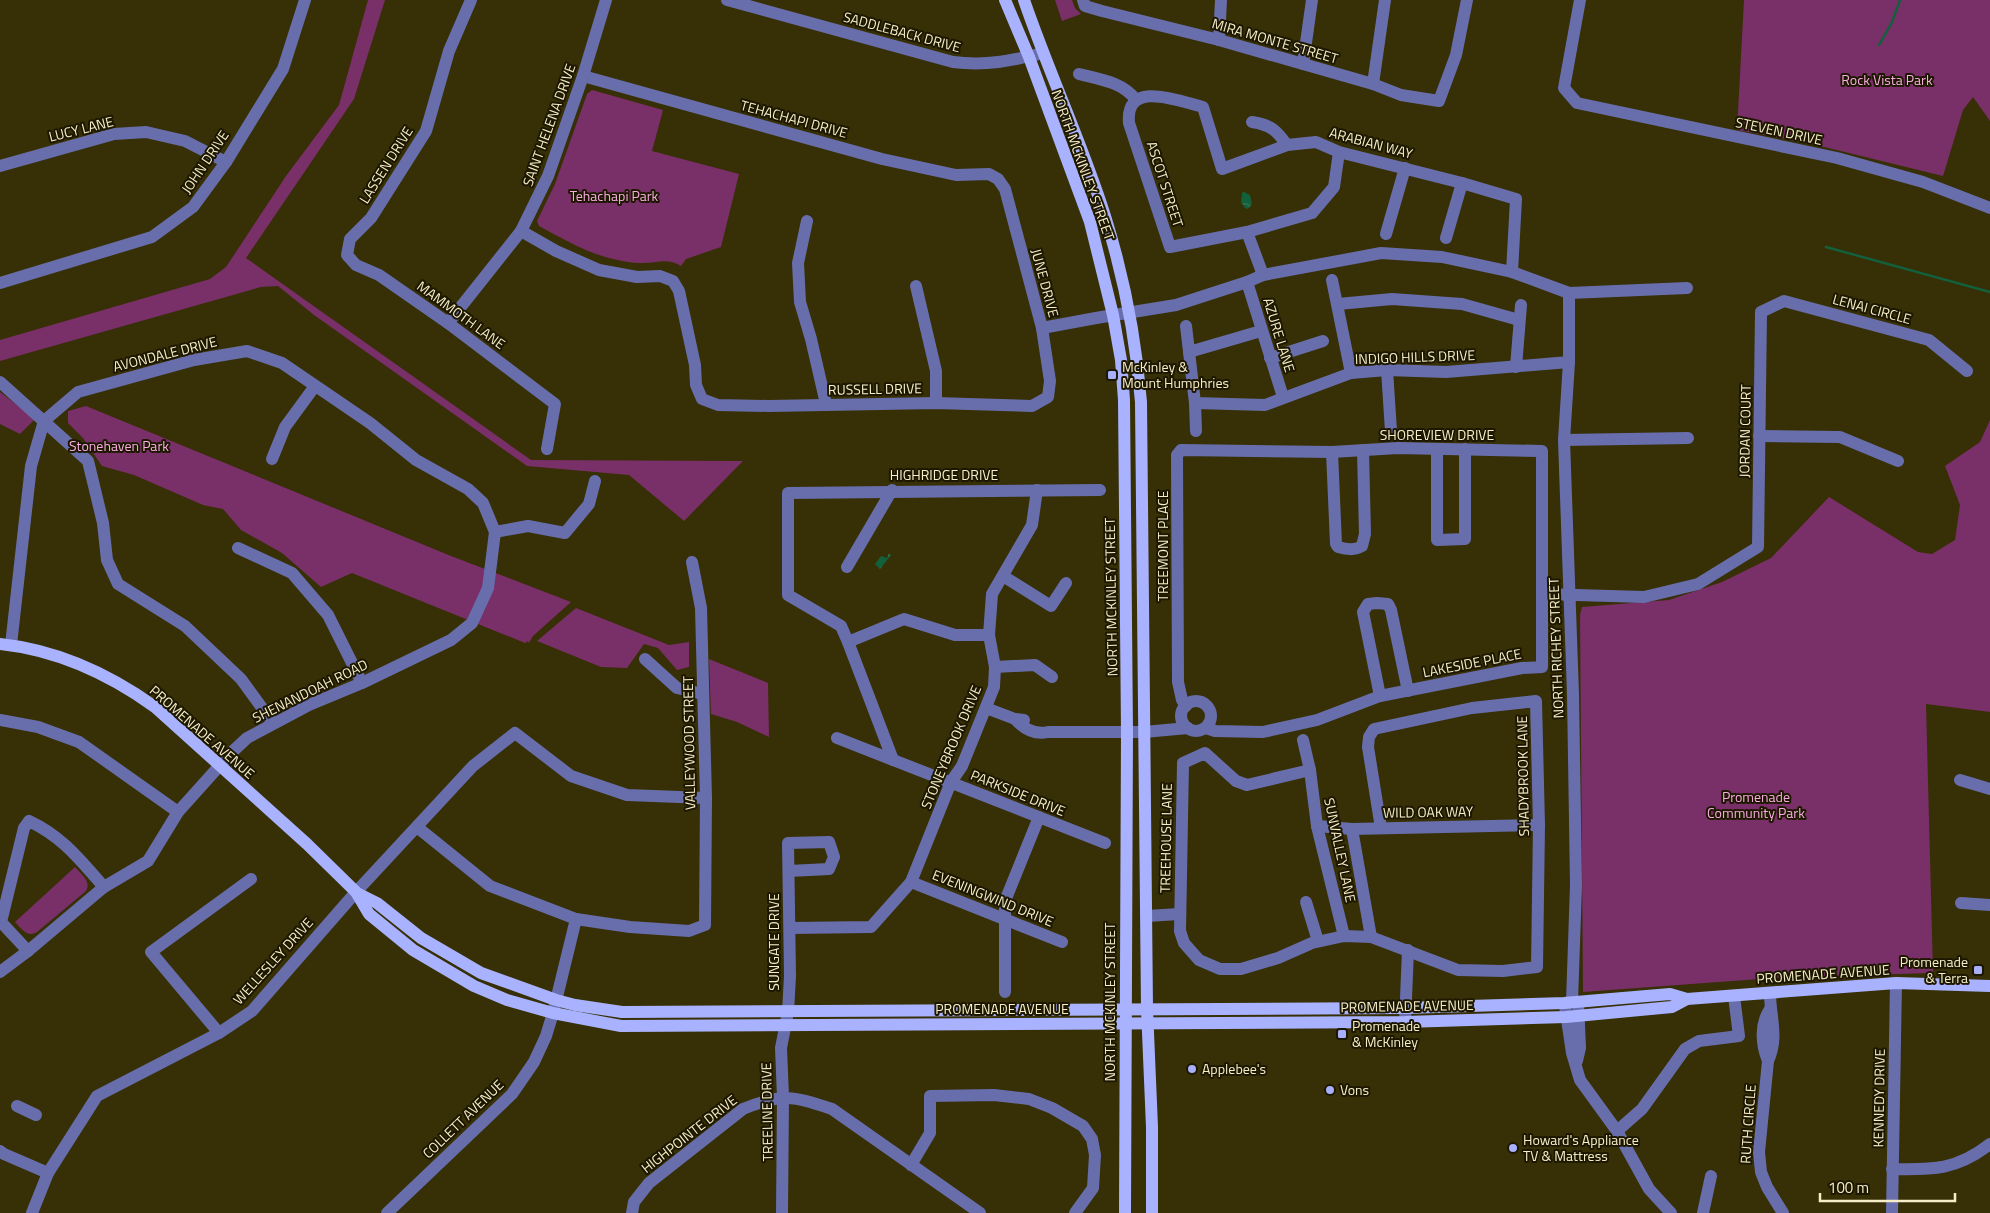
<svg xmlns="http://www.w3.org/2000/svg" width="1990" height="1213" viewBox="0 0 1990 1213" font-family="'Titillium Web',sans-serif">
  <defs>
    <pattern id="water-waves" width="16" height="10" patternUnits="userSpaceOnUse" patternTransform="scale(1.25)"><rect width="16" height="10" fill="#13603d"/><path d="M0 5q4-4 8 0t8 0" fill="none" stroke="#367758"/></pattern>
  </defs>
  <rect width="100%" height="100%" fill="#372f05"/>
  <g fill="#792f67">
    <polygon points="368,0 385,0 354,99 246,258 531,460 743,461 684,521 629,475 527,466 314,315 278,286 261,287 0,361 0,340 210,279 226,267 286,176 339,105"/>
    <polygon points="1055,0 1072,0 1075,8 1081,14 1062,21"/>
    <polygon points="1744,0 1990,0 1990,121 1973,97 1963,110 1943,176 1808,143 1737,130"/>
    <path d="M 592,90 L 663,110 L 652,151 L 739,174 L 721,247 L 686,259 L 681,266 C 667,257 655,264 640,263 C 631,263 622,261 613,259 C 587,253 563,239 539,226 L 537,221 L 555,184 L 587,94 Z"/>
    <polygon points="0,392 35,419 20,434 0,424"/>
    <polygon points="86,406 451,556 571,602 533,636 529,643 528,641 525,643 352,573 321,587 282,553 241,530 223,509 203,505 134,475 102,466 83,438 68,423 68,411"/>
    <polygon points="1990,420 1990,712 1926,704 1933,973 1786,977 1583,992 1580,615 1582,607 1669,600 1722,582 1771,558 1829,497 1918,552 1932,554 1955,540 1960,505 1945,466 1980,442"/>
    <polygon points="576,608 669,645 689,642 689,667 677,670 658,648 644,644 627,668 601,667 537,641"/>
    <polygon points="709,659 768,683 769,737 737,722 711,714"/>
    <path d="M 75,867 C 81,874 92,882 86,891 L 37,932 C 27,938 22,929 15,922 Z"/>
  </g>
  <g fill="url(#water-waves)">
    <polygon points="1244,192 1250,195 1252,204 1248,209 1245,208 1241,202 1242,193"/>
    <polygon points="889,553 891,555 880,569 875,564 881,556 887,558"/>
  </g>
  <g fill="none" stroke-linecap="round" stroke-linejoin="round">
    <g stroke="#13603d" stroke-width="2.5">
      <polyline points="1879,45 1892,22 1900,0"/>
      <polyline points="1826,247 1990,292"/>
    </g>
    <g stroke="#686eac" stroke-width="12">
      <polyline points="471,0 449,51 426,131 371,218 350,239 347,255 356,265 379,275 448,323 555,404 547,449"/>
      <path d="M 727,0 L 953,62 C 986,66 1011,61 1043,53"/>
      <polyline points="1083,0 1085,6 1102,11 1219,40 1373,84 1401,95 1439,101 1456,55 1467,0"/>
      <polyline points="1580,0 1564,88 1577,103 1837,158 1923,182 1990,208"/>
      <polyline points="1219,40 1221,0"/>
      <polyline points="1303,64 1312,0"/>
      <path d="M 1079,74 C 1099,79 1123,82 1136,100"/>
      <polyline points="1373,84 1385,0"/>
      <path d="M 1252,122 C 1271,125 1276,130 1287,145"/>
      <path d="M 1339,152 L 1334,187 L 1312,213 L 1247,232 L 1170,247 L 1129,123 C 1125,79 1179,101 1203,107 L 1222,169 L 1287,145 L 1316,142 L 1339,152 L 1462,183 L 1516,199 L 1512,272"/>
      <polyline points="0,166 114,134 146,132 185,141 226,162"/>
      <polyline points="807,221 798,263 800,302 811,339 826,404"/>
      <polyline points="521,231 556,251 599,270 637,277 660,276 673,281 679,291 695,365 696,385 702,399 718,405 769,406 936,403 1032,406 1048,397 1050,381 1042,328 1005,189 998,179 989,174 956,175 882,159 583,76"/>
      <polyline points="1247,232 1263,275"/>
      <polyline points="1386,234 1405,168"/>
      <polyline points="1446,238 1462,183"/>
      <polyline points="1332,280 1351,373"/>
      <polyline points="1247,282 1283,397"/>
      <polyline points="0,283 152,237 193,207 226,162 283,69 305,0"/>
      <polyline points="916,286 936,371 936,403"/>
      <polyline points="1569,293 1569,362 1564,440 1573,694 1576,885 1572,1002"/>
      <polyline points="1338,304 1392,299 1462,304 1519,320"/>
      <polyline points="448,323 521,231 548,176 583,76 606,0"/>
      <polyline points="1186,326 1195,403 1265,405 1351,373 1387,370 1446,372 1569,362"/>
      <polyline points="1042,328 1096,318 1176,305 1247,282 1263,275 1381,253 1442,257 1512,272 1569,293 1687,288"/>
      <polyline points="1189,352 1261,331"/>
      <polyline points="1270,358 1323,341"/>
      <polyline points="1516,367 1521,305"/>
      <polyline points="1387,370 1391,431"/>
      <polyline points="0,382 88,461 103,523 107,560 118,584 185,626 241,679 273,723"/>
      <polyline points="1195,403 1196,431"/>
      <polyline points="1759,436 1840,437 1898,461"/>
      <polyline points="1564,440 1688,438"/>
      <polyline points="1437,449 1437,540 1465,539 1465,449"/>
      <path d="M 1332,452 L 1336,544 L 1338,547 C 1346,549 1354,551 1362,546 L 1365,534 L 1363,450"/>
      <polyline points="272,459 285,427 315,386"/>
      <polyline points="495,532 528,526 565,533 589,504 595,481"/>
      <polyline points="238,548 292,573 328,615 362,683"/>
      <polyline points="847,567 892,490"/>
      <polyline points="1003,576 1051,606 1066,583"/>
      <polyline points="1542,594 1644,597 1698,584 1758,547 1761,312 1784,301 1929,340 1967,371"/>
      <polyline points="848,642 904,619 955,635 989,635"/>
      <polyline points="11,645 31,466 44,421 78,392 194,360 247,351 282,363 370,423 416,460 468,489 483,503 495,532"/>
      <polyline points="645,659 677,688 703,694"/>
      <polyline points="995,667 1035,665 1052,677"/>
      <polyline points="1380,696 1363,612 1368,604 1377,603 1388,604 1391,610 1408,691"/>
      <circle cx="1196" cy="716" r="15"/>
      <polyline points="1186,706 1182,700 1178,682 1177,455 1181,450 1332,452 1398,448 1542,451 1542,667 1522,668 1380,696 1317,720 1263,732 1215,731 1206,728"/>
      <polyline points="986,708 1015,719 1024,720"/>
      <path d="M 1015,719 C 1024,729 1035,735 1048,732 L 1144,732 L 1188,728"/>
      <polyline points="0,720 38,727 79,742 178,812"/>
      <polyline points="837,738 1105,843"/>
      <polyline points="1303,740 1310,770 1317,826 1344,936"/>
      <polyline points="893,760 848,642 841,626 788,595 788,493 1100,490"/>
      <polyline points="1310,770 1247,785 1236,781 1205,753 1183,763 1180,931 1184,943 1199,960 1220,969 1241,969 1278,958 1312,943 1344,936 1371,937 1458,970 1503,971 1537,967 1539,825 1536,701 1472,708 1374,729 1369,737 1368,747 1381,828"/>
      <polyline points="1960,780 1990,789"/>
      <polyline points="1317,826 1352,829 1539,825"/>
      <polyline points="417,827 490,886 576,919 630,927 689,931 705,925 706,798 701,608 692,562"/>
      <polyline points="1352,829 1371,937"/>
      <polyline points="911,882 1062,942"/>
      <polyline points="1306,902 1318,941"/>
      <polyline points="1961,903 1990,905"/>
      <polyline points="1147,916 1179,914"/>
      <polyline points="790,928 871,927 911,882 951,782 962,766 994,687 995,667 989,635 992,594 1032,525 1037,490"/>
      <path d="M 28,951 L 1,922 L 24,828 L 29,821 C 63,837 80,860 104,887"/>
      <polyline points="0,972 28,951 104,887 148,861 178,812 231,753 247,738 309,705 362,683 451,640 472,623 488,588 495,532"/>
      <polyline points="1005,992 1005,901 1039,817"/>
      <path d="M 1770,993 C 1770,1017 1779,1037 1768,1061 L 1759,1152 L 1761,1172 L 1767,1187 L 1783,1213"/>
      <polyline points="1565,1006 1572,1053 1580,1080 1617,1131 1649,1189 1671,1213"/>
      <polyline points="1405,1022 1408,950"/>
      <polyline points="219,1033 151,952 251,879"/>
      <polyline points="1577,1061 1580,1048 1578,1002"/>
      <path d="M 1768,1061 C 1761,1044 1760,1024 1770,1009"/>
      <polyline points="17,1106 36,1115"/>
      <polyline points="1617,1131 1642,1109 1685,1049 1699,1041 1739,1036 1734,996"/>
      <polyline points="0,1151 4,1154 48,1173"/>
      <polyline points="911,1165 930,1133 930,1096 994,1095 1029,1099 1052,1108 1083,1126 1092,1139 1095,1155 1093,1188 1075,1213"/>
      <path d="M 1892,1169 C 1933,1170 1957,1170 1990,1144"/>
      <polyline points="32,1213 48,1173 97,1096 219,1033 252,1011 356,892 473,766 515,733 571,776 627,795 706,798"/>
      <polyline points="387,1213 512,1094 534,1062 546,1036 553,1013 576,919"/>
      <path d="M 632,1213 L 634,1202 L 649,1183 L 743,1109 C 782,1093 793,1096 832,1109 L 980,1213"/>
      <polyline points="782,1213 783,1097 781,1048 788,1012 790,976 788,843 829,842 834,857 829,869 789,871"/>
      <polyline points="1703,1213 1711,1176"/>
      <polyline points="1892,1213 1896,983"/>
    </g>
    <g stroke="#a9b2fe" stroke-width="12">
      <polyline points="1005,0 1029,57 1090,222 1113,315 1121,360 1124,400 1127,732 1125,1213"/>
      <path d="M 1024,0 C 1049,73 1082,143 1105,216 C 1124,277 1136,338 1141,402 L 1147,1009 L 1152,1127 L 1152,1213"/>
      <path d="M 0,644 C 57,650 109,674 155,707 L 307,844 L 356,892 L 369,914 L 413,950 L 474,986 L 507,1000 L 553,1013 L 621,1026 L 1405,1022 L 1566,1017 L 1672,1007 L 1687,999"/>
      <polyline points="357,893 377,903 421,938 481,973 556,1000 575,1005 622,1012 1405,1008 1564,1003 1670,994 1687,999 1896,983 1990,986"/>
    </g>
  </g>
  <g fill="#a8b0fc" stroke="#1d1700" stroke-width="2">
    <rect x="1107" y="370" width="10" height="10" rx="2.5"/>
    <rect x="1973" y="965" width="10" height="10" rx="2.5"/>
    <rect x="1337" y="1029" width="10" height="10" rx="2.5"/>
    <circle cx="1192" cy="1069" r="5"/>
    <circle cx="1330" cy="1090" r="5"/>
    <circle cx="1513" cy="1148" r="5"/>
  </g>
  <g text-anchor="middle" stroke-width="4" stroke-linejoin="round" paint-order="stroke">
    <g font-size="14" fill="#f5eec9" stroke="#1d1700">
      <text transform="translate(902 32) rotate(15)" y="5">SADDLEBACK DRIVE</text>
      <text transform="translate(1275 41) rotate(16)" y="5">MIRA MONTE STREET</text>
      <text transform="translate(794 119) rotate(15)" y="5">TEHACHAPI DRIVE</text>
      <text transform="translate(549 125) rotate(-70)" y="5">SAINT HELENA DRIVE</text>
      <text transform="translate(81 129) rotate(-14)" y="5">LUCY LANE</text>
      <text transform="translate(1779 131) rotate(12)" y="5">STEVEN DRIVE</text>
      <text transform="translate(1371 143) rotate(15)" y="5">ARABIAN WAY</text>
      <text transform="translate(205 162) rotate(-56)" y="5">JOHN DRIVE</text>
      <text transform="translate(386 165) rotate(-58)" y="5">LASSEN DRIVE</text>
      <text transform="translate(1083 165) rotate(70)" y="5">NORTH MCKINLEY STREET</text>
      <text transform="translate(1165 184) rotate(72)" y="5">ASCOT STREET</text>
      <text transform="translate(1045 283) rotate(75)" y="5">JUNE DRIVE</text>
      <text transform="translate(1872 309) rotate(15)" y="5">LENAI CIRCLE</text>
      <text transform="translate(461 315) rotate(36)" y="5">MAMMOTH LANE</text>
      <text transform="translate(1279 335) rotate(73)" y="5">AZURE LANE</text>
      <text transform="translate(165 354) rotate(-14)" y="5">AVONDALE DRIVE</text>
      <text transform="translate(1415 357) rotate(-2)" y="5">INDIGO HILLS DRIVE</text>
      <text transform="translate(875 389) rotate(-1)" y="5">RUSSELL DRIVE</text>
      <text transform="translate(1745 431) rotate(-89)" y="5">JORDAN COURT</text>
      <text x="1437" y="440">SHOREVIEW DRIVE</text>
      <text x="944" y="480">HIGHRIDGE DRIVE</text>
      <text transform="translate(1163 546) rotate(-90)" y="5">TREEMONT PLACE</text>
      <text transform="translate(1111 597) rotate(-91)" y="5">NORTH MCKINLEY STREET</text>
      <text transform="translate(1556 648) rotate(-92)" y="5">NORTH RICHEY STREET</text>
      <text transform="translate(1472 663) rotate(-11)" y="5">LAKESIDE PLACE</text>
      <text transform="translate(310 691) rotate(-26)" y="5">SHENANDOAH ROAD</text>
      <text transform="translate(202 732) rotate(41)" y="5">PROMENADE AVENUE</text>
      <text transform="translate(689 743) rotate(-91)" y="5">VALLEYWOOD STREET</text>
      <text transform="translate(951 747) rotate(-67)" y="5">STONEYBROOK DRIVE</text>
      <text transform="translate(1523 776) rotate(-91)" y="5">SHADYBROOK LANE</text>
      <text transform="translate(1018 793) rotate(22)" y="5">PARKSIDE DRIVE</text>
      <text transform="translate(1428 812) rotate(-1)" y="5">WILD OAK WAY</text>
      <text transform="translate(1166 838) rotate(-89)" y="5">TREEHOUSE LANE</text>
      <text transform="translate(1340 850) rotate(78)" y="5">SUNVALLEY LANE</text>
      <text transform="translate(993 898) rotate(22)" y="5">EVENINGWIND DRIVE</text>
      <text transform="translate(774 942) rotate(-90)" y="5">SUNGATE DRIVE</text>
      <text transform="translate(273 961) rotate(-48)" y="5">WELLESLEY DRIVE</text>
      <text transform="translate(1823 974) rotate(-4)" y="5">PROMENADE AVENUE</text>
      <text transform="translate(1110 1002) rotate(-90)" y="5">NORTH MCKINLEY STREET</text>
      <text transform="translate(1407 1006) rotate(-1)" y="5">PROMENADE AVENUE</text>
      <text x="1002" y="1014">PROMENADE AVENUE</text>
      <text transform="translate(1879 1098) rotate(-89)" y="5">KENNEDY DRIVE</text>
      <text transform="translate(767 1112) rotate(-91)" y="5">TREELINE DRIVE</text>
      <text transform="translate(463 1119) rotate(-44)" y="5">COLLETT AVENUE</text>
      <text transform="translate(1748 1124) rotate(-86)" y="5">RUTH CIRCLE</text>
      <text transform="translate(689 1134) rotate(-38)" y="5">HIGHPOINTE DRIVE</text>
    </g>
    <g font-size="14" fill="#f8ade1" stroke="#1d1700">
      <text x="1887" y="85">Rock Vista Park</text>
      <text x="614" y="201">Tehachapi Park</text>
      <text x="119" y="451">Stonehaven Park</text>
      <text x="1756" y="802">Promenade<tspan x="1756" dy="16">Community Park</tspan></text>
    </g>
    <g font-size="14" fill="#f5eec9" stroke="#1d1700" text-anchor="start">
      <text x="1122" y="372">McKinley &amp;<tspan x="1122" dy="16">Mount Humphries</tspan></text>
      <text x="1968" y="967" text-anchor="end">Promenade<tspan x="1968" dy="16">&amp; Terra</tspan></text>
      <text x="1352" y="1031">Promenade<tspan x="1352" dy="16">&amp; McKinley</tspan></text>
      <text x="1202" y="1074">Applebee's</text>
      <text x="1340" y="1095">Vons</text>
      <text x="1523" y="1145">Howard's Appliance<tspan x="1523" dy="16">TV &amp; Mattress</tspan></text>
    </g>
  </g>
  <path d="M1820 1193v8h135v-8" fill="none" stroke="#f5eec9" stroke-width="2.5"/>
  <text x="1828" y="1193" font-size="15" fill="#f5eec9" stroke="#1d1700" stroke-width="4" paint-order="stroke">100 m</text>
</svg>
